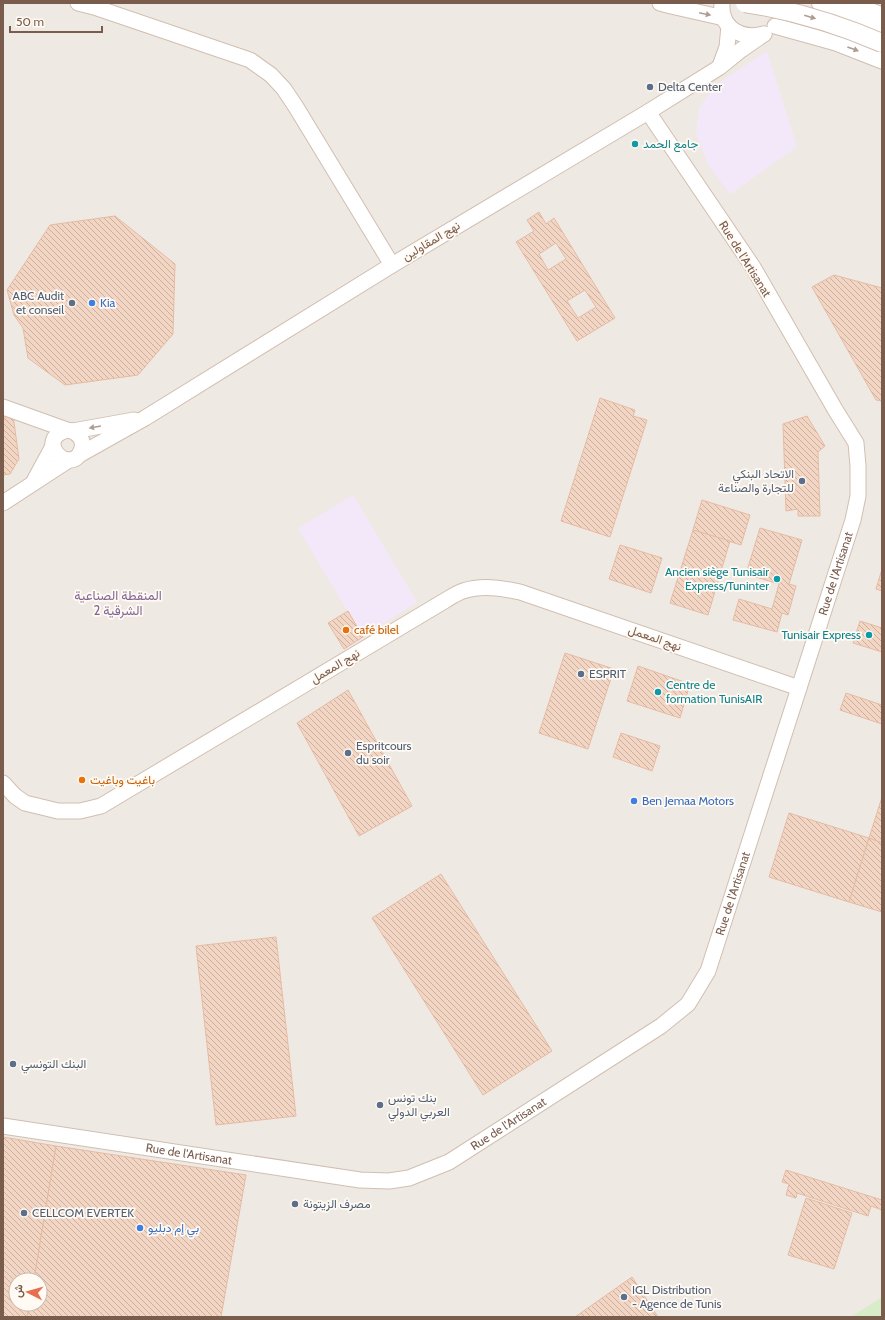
<svg xmlns="http://www.w3.org/2000/svg" width="885" height="1320" viewBox="0 0 885 1320" font-family="Cabin,Vazirmatn,sans-serif">
  <defs>
    <pattern id="building-back-hatch" width="6" height="6" patternUnits="userSpaceOnUse"><rect width="6" height="6" fill="#f3d5c3"/><path d="M-1 5l2 2M0 0l6 6M5-1l2 2" fill="none" stroke="#cab0a1"/></pattern>
  </defs>
  <rect width="100%" height="100%" fill="#fdf6ec"/>
  <path fill="#efe9e4" fill-rule="evenodd" d="M 3,3 L 882,3 L 882,1297 L 850,1317 L 3,1317 ZM 16,1280 L 40,1280 L 40,1304 L 16,1304 Z"/>
  <g fill="#f3e8fa">
    <polygon points="767,51 797,147 730,194 709,166 696,134 699,108 716,85"/>
    <polygon points="353,495 417,602 363,637 298,528"/>
  </g>
  <polygon fill="#d8ecc9" points="882,1297 882,1317 850,1317"/>
  <g fill="url(#building-back-hatch)" stroke="#e6bba3" fill-rule="evenodd">
    <path d="M 539,212 L 546,224 L 554,218 L 615,318 L 577,341 L 516,242 L 534,231 L 527,220 ZM 556,243 L 566,259 L 548,270 L 539,254 ZM 585,290 L 596,307 L 578,318 L 567,301 Z"/>
    <polygon points="115,216 175,264 173,334 138,375 65,385 28,358 23,328 14,315 7,290 50,225"/>
    <polygon points="834,275 882,288 882,401 876,400 812,287"/>
    <polygon points="600,398 635,410 633,416 647,420 610,537 561,521"/>
    <polygon points="13,415 19,459 10,474 3,475 3,417"/>
    <polygon points="807,416 825,446 818,452 820,516 798,516 798,509 786,511 783,424"/>
    <polygon points="702,500 750,515 741,545 693,530"/>
    <polygon points="760,528 802,540 789,584 796,586 788,615 782,613 777,632 733,620 739,599 772,609 779,584 746,574"/>
    <polygon points="693,530 730,541 708,615 670,603"/>
    <polygon points="620,545 662,558 651,593 609,579"/>
    <polygon points="882,569 882,591 876,589"/>
    <polygon points="348,611 363,637 344,649 328,623"/>
    <polygon points="860,621 882,628 882,652 853,643"/>
    <polygon points="565,653 614,669 588,749 539,733"/>
    <polygon points="638,666 690,684 680,718 627,701"/>
    <polygon points="348,690 412,806 359,836 297,723"/>
    <polygon points="846,693 882,705 882,724 840,710"/>
    <polygon points="621,733 660,746 652,771 613,757"/>
    <polygon points="882,797 882,843 869,838"/>
    <polygon points="789,813 869,838 849,902 769,877"/>
    <polygon points="869,838 882,843 882,912 849,902"/>
    <polygon points="441,874 552,1051 483,1095 372,918"/>
    <polygon points="276,937 296,1116 216,1125 196,946"/>
    <polygon points="3,1137 56,1146 34,1280 16,1280 16,1304 30,1304 27,1317 3,1317"/>
    <polygon points="56,1146 246,1175 221,1317 27,1317 30,1304 40,1304 40,1280 34,1280"/>
    <polygon points="786,1170 882,1200 882,1210 871,1206 868,1216 797,1193 796,1198 786,1195 789,1184 782,1182"/>
    <polygon points="806,1198 852,1213 834,1269 788,1255"/>
    <polygon points="632,1277 658,1317 575,1317"/>
  </g>
  <g fill="none" stroke-linecap="round" stroke-linejoin="round">
    <defs>
      <g id="minor">
        <polyline points="78,3 94,7 250,60 271,75 284,89 296,107 392,265"/>
        <polyline points="660,3 671,6 724,18"/>
        <path d="M 722,3 C 720,28 741,40 764,34"/>
        <polyline points="851,3 882,15"/>
        <polyline points="775,26 836,43 882,61"/>
        <polyline points="720,66 727,47 729,26"/>
        <path d="M 3,407 L 67,430 C 77,431 86,440 81,451 C 70,477 33,440 67,430"/>
        <polyline points="73,431 134,420"/>
        <polyline points="79,455 145,418 392,265 648,112 720,67 741,50 764,34"/>
        <polyline points="33,483 53,446"/>
        <polyline points="3,503 69,460"/>
        <path d="M 3,783 L 15,796 L 25,803 L 58,811 L 80,811 L 101,806 L 446,600 C 451,597 457,593 463,591 C 482,585 501,588 520,592 L 799,688"/>
        <path id="s1" d="M 3,1126 L 360,1180 L 389,1181 L 409,1178 L 449,1162 L 661,1026 L 688,1004 L 708,971 L 853,520 L 858,496 L 858,466 L 856,443 L 836,411 L 753,267 L 648,112"/>
      </g>
      <polyline id="tertiary" points="821,3 855,14 882,26"/>
    </defs>
    <use href="#minor" stroke="#d1beb0" stroke-width="17"/>
    <use href="#tertiary" stroke="#d1beb0" stroke-width="20"/>
    <use href="#minor" stroke="#fff" stroke-width="15"/>
    <use href="#tertiary" stroke="#fff" stroke-width="18"/>
    <defs>
      <path id="tertiary-bridge" d="M 745,3 C 792,10 838,24 882,43"/>
    </defs>
    <use href="#tertiary-bridge" stroke="#d1beb0" stroke-width="20" stroke-linecap="butt"/>
    <use href="#tertiary-bridge" stroke="#fff" stroke-width="18"/>
  </g>
  <defs><path id="oneway-solid" d="M-6-.8H1V-3.2L6.5 0L1 3.2V.8H-6Z"/></defs>
  <g fill="#af9d94">
    <use href="#oneway-solid" transform="translate(705 14) rotate(12)"/>
    <use href="#oneway-solid" transform="translate(810 17) rotate(16)"/>
    <use href="#oneway-solid" transform="translate(853 49) rotate(20)"/>
    <use href="#oneway-solid" transform="translate(95 427) rotate(170)"/>
  </g>
  <g fill="#5c6f8a" stroke="#fffaf3" stroke-width="1.5">
    <circle cx="650" cy="87" r="4"/>
    <circle cx="72" cy="303" r="4"/>
    <circle cx="802" cy="481" r="4"/>
    <circle cx="581" cy="674" r="4"/>
    <circle cx="348" cy="753" r="4"/>
    <circle cx="13" cy="1064" r="4"/>
    <circle cx="380" cy="1105" r="4"/>
    <circle cx="295" cy="1204" r="4"/>
    <circle cx="24" cy="1213" r="4"/>
    <circle cx="624" cy="1297" r="4"/>
  </g>
  <g fill="#0f9aa8" stroke="#fffaf3" stroke-width="1.5">
    <circle cx="635" cy="144" r="4"/>
    <circle cx="777" cy="579" r="4"/>
    <circle cx="869" cy="635" r="4"/>
    <circle cx="658" cy="692" r="4"/>
  </g>
  <g fill="#3f7fe0" stroke="#fffaf3" stroke-width="1.5">
    <circle cx="92" cy="303" r="4"/>
    <circle cx="634" cy="801" r="4"/>
    <circle cx="140" cy="1228" r="4"/>
  </g>
  <g fill="#e8710a" stroke="#fffaf3" stroke-width="1.5">
    <circle cx="346" cy="630" r="4"/>
    <circle cx="82" cy="780" r="4"/>
  </g>
  <g text-anchor="middle" stroke-width="3.5" stroke-linejoin="round" paint-order="stroke">
    <g font-size="12" fill="#4e5e75" stroke="#fffaf3" text-anchor="start">
      <text x="658" y="91">Delta Center</text>
      <text x="64" y="300" text-anchor="end">ABC Audit<tspan x="64" dy="14">et conseil</tspan></text>
      <text x="794" y="478" text-anchor="end">الاتحاد البنكي<tspan x="794" dy="14">للتجارة والصناعة</tspan></text>
      <text x="589" y="678">ESPRIT</text>
      <text x="356" y="750">Espritcours<tspan x="356" dy="14">du soir</tspan></text>
      <text x="21" y="1068">البنك التونسي</text>
      <text x="388" y="1102">بنك تونس<tspan x="388" dy="14">العربي الدولي</tspan></text>
      <text x="303" y="1208">مصرف الزيتونة</text>
      <text x="32" y="1217">CELLCOM EVERTEK</text>
      <text x="632" y="1294">IGL Distribution<tspan x="632" dy="14">- Agence de Tunis</tspan></text>
    </g>
    <g font-size="12" fill="#0d838f" stroke="#fffaf3" text-anchor="start">
      <text x="643" y="148">جامع الحمد</text>
      <text x="769" y="576" text-anchor="end">Ancien siège Tunisair<tspan x="769" dy="14">Express/Tuninter</tspan></text>
      <text x="861" y="639" text-anchor="end">Tunisair Express</text>
      <text x="666" y="689">Centre de<tspan x="666" dy="14">formation TunisAIR</tspan></text>
    </g>
    <g font-size="12" fill="#7a5c4d" stroke="#fffaf3">
      <text transform="translate(431 241) rotate(-31)" y="4">نهج المقاولين</text>
      <text transform="translate(745 259) rotate(58)" y="4">Rue de l'Artisanat</text>
      <text dy="4" stroke="none"><textPath href="#s1" startOffset="1196">Rue de l'Artisanat</textPath></text>
      <text transform="translate(655 638) rotate(19)" y="4">نهج المعمل</text>
      <text transform="translate(335 666) rotate(-31)" y="4">نهج المعمل</text>
      <text dy="4" stroke="none"><textPath href="#s1" startOffset="860">Rue de l'Artisanat</textPath></text>
      <text dy="4" stroke="none"><textPath href="#s1" startOffset="524">Rue de l'Artisanat</textPath></text>
      <text dy="4" stroke="none"><textPath href="#s1" startOffset="188">Rue de l'Artisanat</textPath></text>
    </g>
    <g font-size="12" fill="#366cbe" stroke="#fffaf3" text-anchor="start">
      <text x="100" y="307">Kia</text>
      <text x="642" y="805">Ben Jemaa Motors</text>
      <text x="148" y="1232">بي إم دبليو</text>
    </g>
    <g font-size="12" fill="#c56008" stroke="#fffaf3" text-anchor="start">
      <text x="354" y="634">café bilel</text>
      <text x="90" y="784">باغيت وباغيت</text>
    </g>
    <g font-size="13" fill="#846695" stroke="#fffaf3">
      <text x="118" y="600">المنقطة الصناعية<tspan x="118" dy="15">الشرقية 2</tspan></text>
    </g>
  </g>
  <rect width="885" height="1320" fill="none" stroke="#7a5c4d" stroke-width="8"/>
  <g transform="translate(28 1292) rotate(276)"><circle r="19" fill="#fffaf3" stroke="#cabbb1"/>
  <path d="M0-3L7 15L0 10L-7 15Z" fill="#e76f51"/>
  <text y="-6" font-size="11" font-weight="bold" text-anchor="middle" fill="#7a5c4d">ش</text>
  </g>
  <path d="M10 26v6h92v-6" fill="none" stroke="#7a5c4d" stroke-width="2"/>
  <text x="16" y="26" font-size="12" fill="#7a5c4d" stroke="#fffaf3" stroke-width="3" paint-order="stroke">50 m</text>
</svg>
